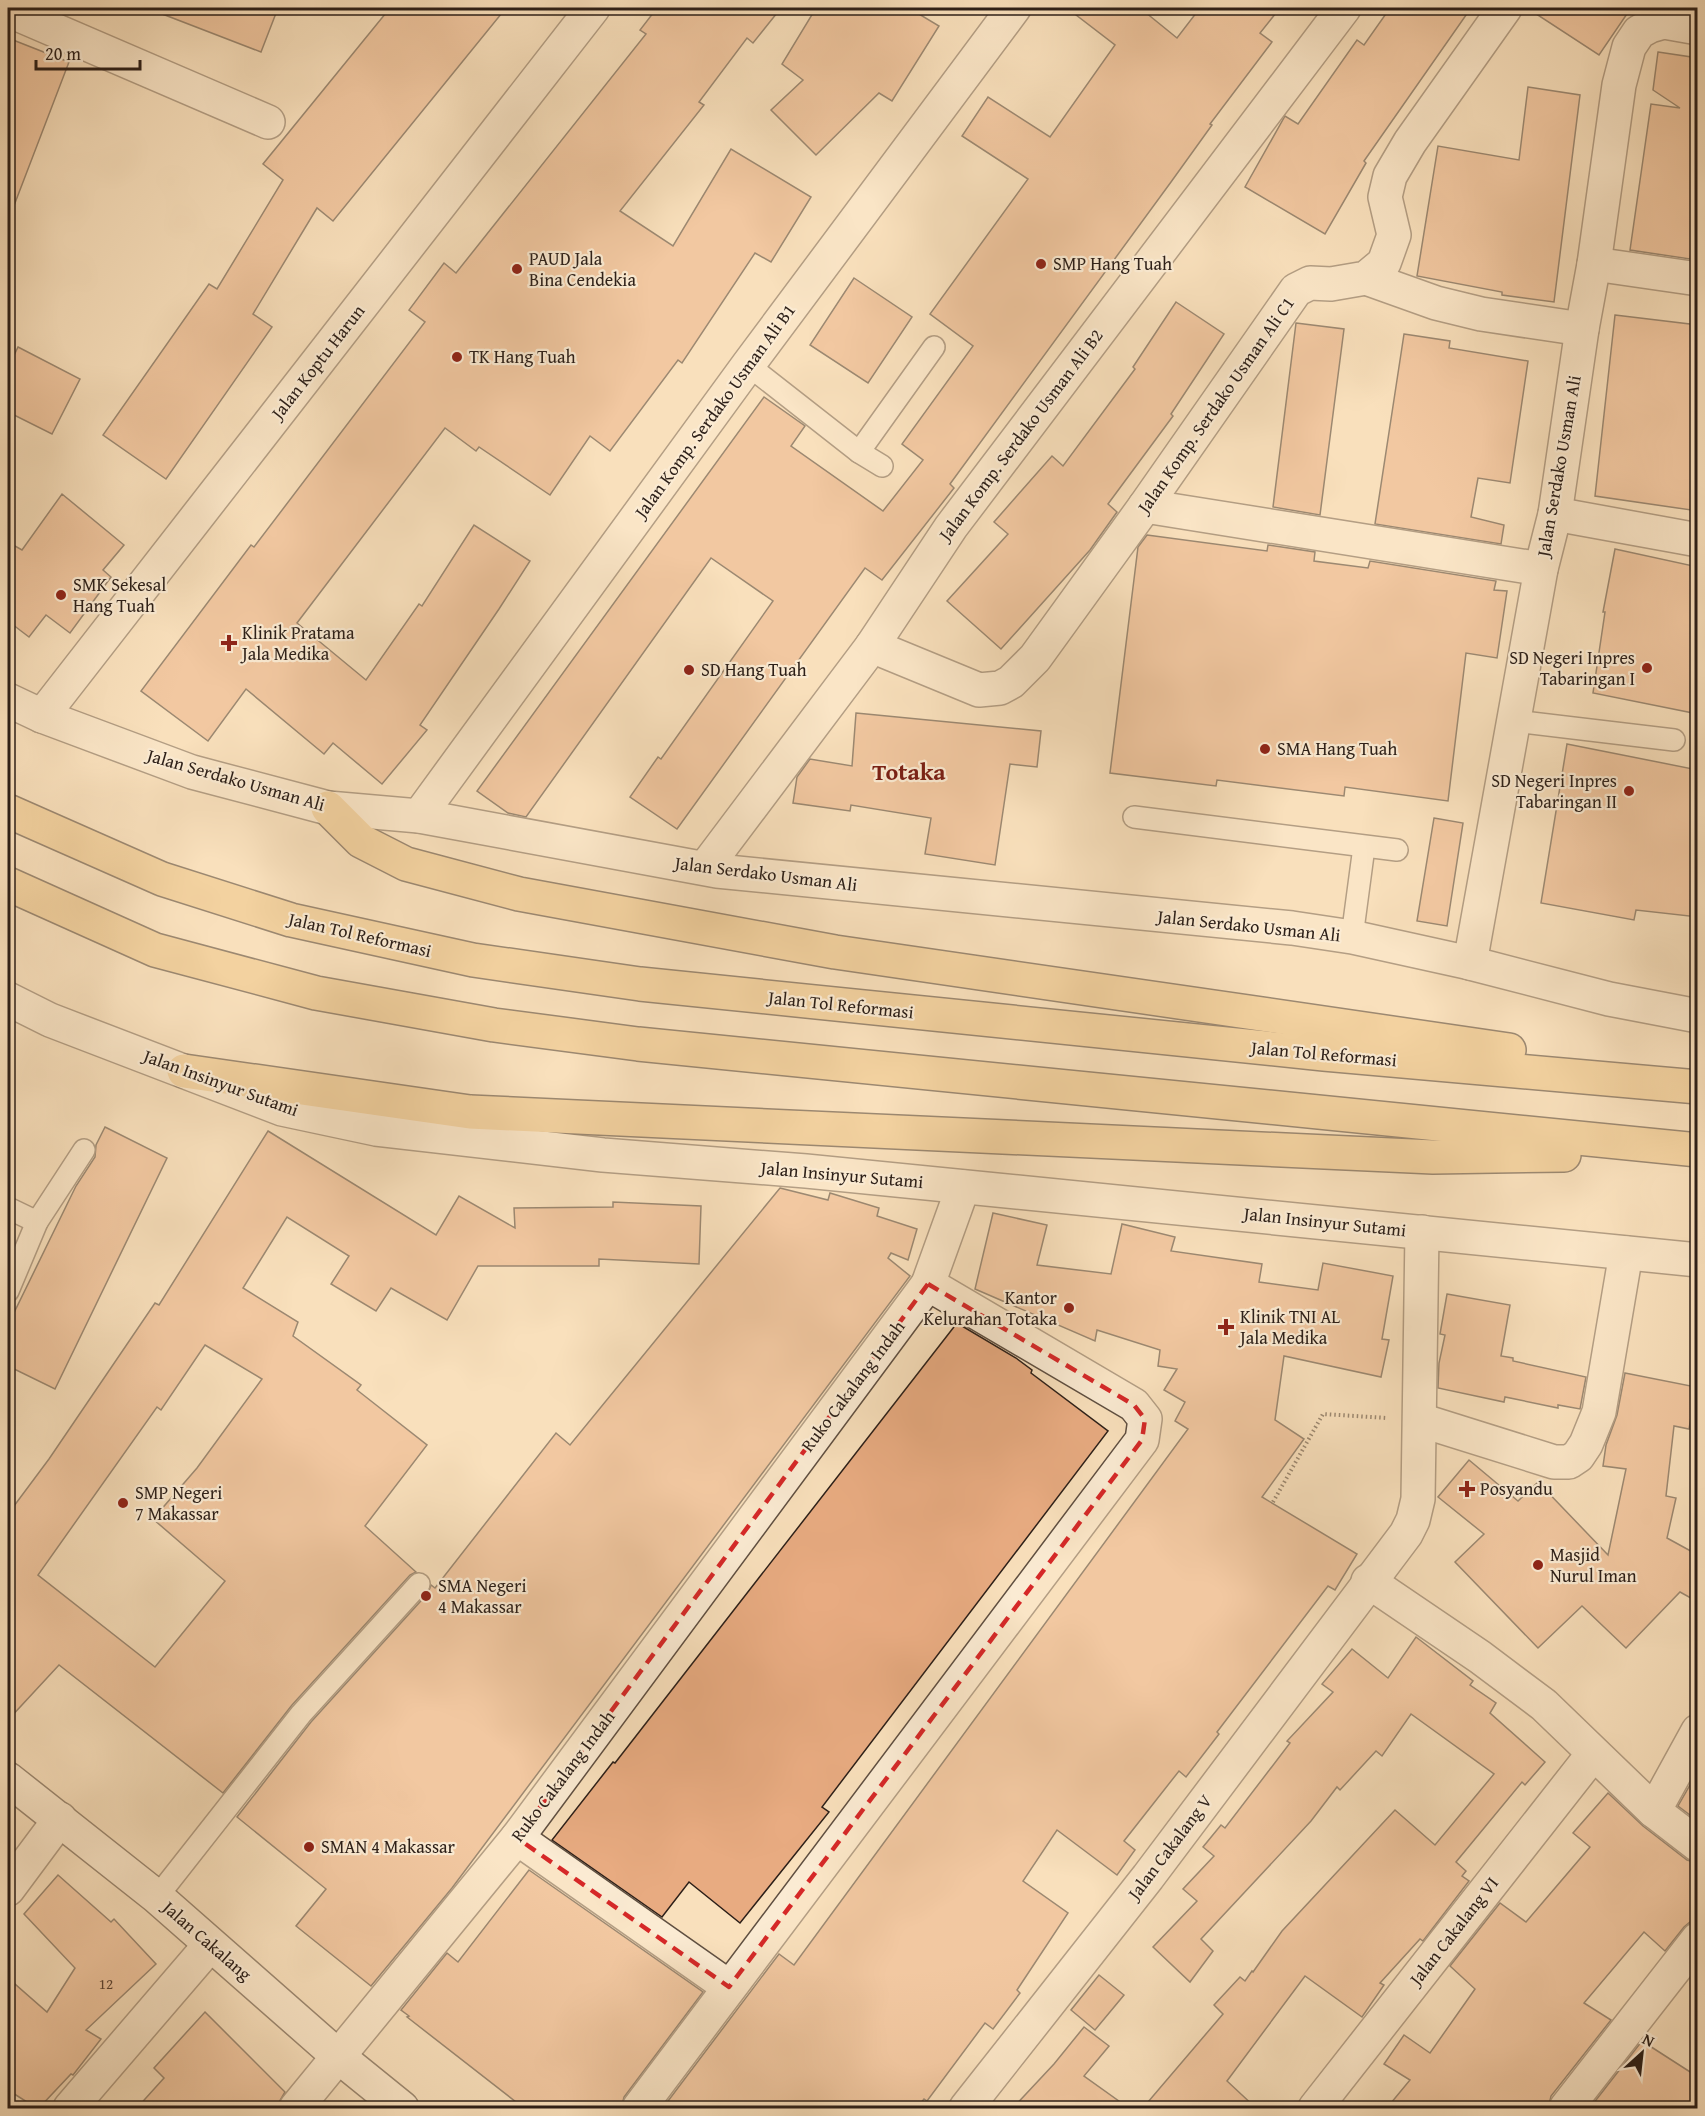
<svg xmlns="http://www.w3.org/2000/svg" width="1705" height="2116" viewBox="0 0 1705 2116" font-family="'Gentium Book Plus',serif">
  <rect width="100%" height="100%" fill="#f9e0bc"/>
  <filter id="stains"><feTurbulence type="fractalNoise" baseFrequency=".00333" numOctaves="4"/><feColorMatrix values="0 0 0 0 .2 0 0 0 0 .09 0 0 0 0 .02 0 0 0 .5 -.17"/></filter>
  <radialGradient id="worn" r=".72"><stop offset=".6" stop-color="#630" stop-opacity="0"/><stop offset="1" stop-color="#630" stop-opacity=".3"/></radialGradient>
  <g fill="#e8ab81" stroke="#2c1f18" stroke-width="1.5" fill-rule="evenodd">
    <polygon points="153,8 278,8 261,52 152,10"/>
    <polygon points="390,8 506,8 333,221 317,208 253,314 272,327 166,479 103,435 209,284 217,289 283,180 263,164"/>
    <polygon points="657,8 781,8 753,43 747,38 699,102 704,105 620,211 673,246 731,149 811,197 771,262 755,253 682,363 678,360 610,451 590,436 550,495 479,447 476,451 445,428 297,623 366,680 419,604 422,606 474,525 530,561 499,609 420,725 427,730 382,784 333,743 324,754 246,689 208,741 141,691 251,545 254,547 425,322 409,310 444,263 456,273 646,34 640,30"/>
    <polygon points="816,8 909,8 939,26 892,101 879,93 816,155 771,110 803,80 782,64"/>
    <polygon points="1067,8 1140,8 1177,38 1200,8 1280,8 1260,33 1272,42 1210,124 1212,125 1171,182 950,484 954,488 882,580 865,568 677,829 630,797 658,757 661,759 773,601 711,558 526,817 508,813 477,791 764,397 805,426 791,446 883,511 923,460 902,444 973,346 930,314 1028,179 962,136 988,97 1050,137 1115,45"/>
    <polygon points="1390,8 1471,8 1364,161 1366,163 1325,234 1245,187 1285,116 1298,124 1357,40 1364,45"/>
    <polygon points="1527,8 1631,8 1599,55"/>
    <polygon points="8,38 69,62 10,216 8,216"/>
    <polygon points="1658,52 1698,58 1698,206 1690,259 1630,250 1651,104 1680,108 1653,90"/>
    <polygon points="1528,87 1580,95 1554,302 1502,295 1502,292 1417,276 1438,146 1519,160"/>
    <polygon points="854,278 912,317 868,383 810,345"/>
    <polygon points="1176,302 1224,334 1171,414 1173,416 1108,504 1117,512 1090,550 1001,649 947,601 1008,534 994,522 1052,456 1063,466 1135,369 1133,367"/>
    <polygon points="1615,315 1698,325 1698,511 1595,496"/>
    <polygon points="1296,323 1344,329 1320,515 1273,507"/>
    <polygon points="1404,334 1450,341 1449,348 1528,361 1510,483 1478,478 1471,517 1504,525 1501,544 1375,524"/>
    <polygon points="18,347 80,379 52,434 8,412 8,368"/>
    <polygon points="62,494 124,545 103,570 111,577 70,633 46,615 29,637 8,621 8,542 22,550"/>
    <polygon points="1147,535 1267,551 1268,545 1315,552 1314,561 1368,568 1370,561 1496,581 1494,590 1507,591 1497,658 1466,653 1448,801 1345,787 1344,796 1217,780 1216,786 1110,773 1138,547"/>
    <polygon points="1615,549 1698,567 1698,714 1593,693 1605,612 1603,612"/>
    <polygon points="856,713 1041,731 1037,767 1010,764 995,865 925,854 931,818 851,805 850,811 793,803 797,777 810,759 852,766"/>
    <polygon points="1567,744 1698,770 1698,917 1636,910 1634,920 1541,903"/>
    <polygon points="1434,818 1463,823 1447,926 1417,921"/>
    <polygon points="105,1127 167,1158 55,1389 8,1366 8,1325 76,1186 95,1157 96,1145"/>
    <path d="M 268,1131 L 436,1235 L 459,1196 L 515,1228 L 514,1208 L 613,1207 L 613,1202 L 701,1206 L 699,1264 L 599,1259 L 599,1266 L 478,1266 L 447,1320 L 391,1288 L 376,1311 L 331,1284 L 349,1256 L 287,1217 L 243,1288 L 298,1322 L 293,1336 L 361,1385 L 357,1390 L 427,1445 L 365,1526 L 416,1572 L 410,1575 L 292,1705 L 223,1793 L 59,1665 L 8,1720 L 8,1514 L 49,1459 L 155,1303 L 159,1305 ZM 205,1345 L 262,1379 L 197,1468 L 153,1519 L 225,1581 L 155,1667 L 38,1575 L 157,1407 L 161,1410 Z"/>
    <polygon points="780,1188 828,1200 830,1193 879,1208 877,1216 917,1229 908,1260 891,1253 888,1258 910,1276 452,1888 371,1986 296,1926 326,1889 237,1817 311,1722 428,1593 431,1585 435,1588 556,1433 570,1445"/>
    <polygon points="993,1213 1047,1225 1037,1265 1111,1274 1122,1224 1175,1237 1171,1251 1262,1264 1259,1282 1318,1290 1323,1263 1393,1276 1382,1339 1389,1340 1381,1377 1284,1356 1275,1420 1304,1439 1262,1497 1357,1554 1335,1590 1328,1586 1217,1732 1219,1734 1186,1777 1179,1771 1124,1841 1135,1850 1117,1875 1057,1830 1023,1881 1068,1913 1017,1990 1020,1993 993,2029 985,2023 927,2101 924,2099 916,2109 662,2109 779,1954 794,1965 1188,1429 1175,1421 1185,1402 1164,1390 1177,1369 1158,1366 1160,1350 1097,1330 1095,1341 975,1289"/>
    <polygon points="1447,1294 1510,1305 1501,1356 1513,1358 1513,1361 1586,1377 1580,1409 1558,1405 1558,1408 1505,1397 1504,1402 1438,1388 1439,1363 1445,1335 1440,1334"/>
    <polygon points="957,1323 1016,1358 1032,1370 1031,1373 1108,1431 822,1807 829,1812 740,1923 689,1882 662,1917 552,1840 613,1762 615,1763"/>
    <polygon points="1625,1373 1696,1387 1689,1429 1674,1426 1666,1496 1676,1498 1667,1538 1698,1555 1698,1602 1680,1592 1626,1648 1582,1606 1538,1648 1455,1562 1484,1534 1438,1497 1469,1460 1518,1501 1538,1482 1608,1555 1626,1469 1603,1466 1606,1445 1617,1415"/>
    <polygon points="1416,1637 1473,1681 1470,1685 1496,1703 1490,1713 1545,1762 1525,1785 1522,1782 1456,1862 1466,1871 1462,1876 1469,1881 1423,1941 1420,1939 1380,1983 1384,1985 1362,2017 1305,1976 1227,2081 1257,2109 1142,2109 1223,2014 1214,2005 1240,1977 1245,1981 1252,1971 1253,1972 1282,1931 1395,1810 1435,1845 1494,1774 1411,1714 1382,1756 1376,1751 1340,1790 1337,1787 1311,1821 1201,1939 1213,1951 1190,1982 1153,1947 1197,1901 1183,1889 1214,1856 1203,1847 1221,1825 1225,1828 1290,1743 1287,1741 1333,1692 1322,1684 1352,1649 1388,1678"/>
    <polygon points="1698,1771 1698,1821 1678,1806"/>
    <polygon points="1608,1793 1643,1826 1687,1860 1698,1863 1698,1921 1690,1922 1684,1927 1665,1951 1644,1932 1584,2003 1611,2020 1551,2096 1548,2109 1386,2109 1410,2080 1384,2064 1404,2035 1430,2053 1475,1989 1450,1966 1500,1903 1526,1922 1590,1847 1573,1833"/>
    <polygon points="529,1870 703,1992 624,2097 621,2109 525,2109 407,2017 409,2016 401,2010 447,1953 458,1962"/>
    <polygon points="58,1875 111,1922 114,1919 156,1964 86,2030 101,2039 73,2075 71,2074 38,2109 8,2090 8,1978 47,2012 75,1968 24,1914"/>
    <polygon points="1099,1975 1124,1995 1095,2030 1071,2010"/>
    <polygon points="205,2012 285,2092 278,2104 278,2109 136,2109 164,2078 154,2068"/>
    <polygon points="1084,2027 1109,2046 1084,2076 1130,2109 1012,2109 1054,2064"/>
    <polygon points="1642,2041 1698,2077 1698,2109 1589,2109"/>
  </g>
  <g fill="none" stroke-linecap="round" stroke-linejoin="round">
    <defs>
      <g id="service">
        <polyline points="748,365 859,452 882,466"/>
        <polyline points="859,452 934,347"/>
        <polyline points="1515,721 1674,740"/>
        <polyline points="1134,817 1397,850"/>
        <polyline points="1352,937 1364,847"/>
        <polyline points="8,1208 37,1222"/>
        <polyline points="8,1291 37,1222 84,1150"/>
        <polyline points="157,1897 301,1714 419,1584"/>
      </g>
      <g id="minor">
        <polyline points="8,10 268,122"/>
        <polyline points="1594,264 1698,279"/>
        <polyline points="1366,278 1436,303 1481,314 1582,329"/>
        <polyline points="1145,506 1541,569"/>
        <polyline points="1555,514 1698,540"/>
        <polyline points="872,646 979,690 1000,688 1011,682 1035,658 1145,506 1296,290 1310,283 1331,284 1366,278 1384,263 1394,235 1385,197 1390,176 1410,142 1505,8"/>
        <polyline points="8,700 42,716 192,772 328,808 419,816 717,871 1292,928 1352,937 1470,963 1609,999 1698,1016"/>
        <polyline points="42,716 593,8"/>
        <polyline points="419,816 748,365 1014,8"/>
        <polyline points="705,868 872,646 951,527 1344,8"/>
        <polyline points="1470,963 1541,569 1555,514 1582,329 1594,264 1619,85 1629,47 1639,32 1650,26 1664,22 1698,28"/>
        <polyline points="8,999 50,1020 282,1109 376,1129 603,1155 806,1171 1698,1260"/>
        <polyline points="928,1284 963,1187"/>
        <polyline points="1420,1420 1554,1462 1569,1462 1578,1456 1586,1444 1599,1412 1626,1253"/>
        <polyline points="1368,1581 1480,1657 1544,1705 1654,1811 1698,1845"/>
        <polyline points="1654,1811 1698,1731"/>
        <polyline points="517,1838 729,1987"/>
        <polyline points="8,1889 60,1819"/>
        <polyline points="70,2108 210,1945"/>
        <polyline points="296,2108 517,1838 928,1284 1134,1405 1145,1419 1142,1440 639,2108"/>
        <polyline points="966,2108 1148,1877 1406,1534 1413,1520 1418,1499 1422,1232"/>
        <polyline points="1315,2108 1593,1754"/>
        <polyline points="1566,2108 1698,1939"/>
      </g>
      <polyline id="secondary" points="8,1779 157,1897 339,2057 402,2108"/>
      <g id="motorway">
        <polyline points="328,808 361,841 406,864 519,894 835,952 1509,1050"/>
        <polyline points="8,811 162,879 291,920 473,960 640,984 1324,1054 1698,1087"/>
        <polyline points="8,884 155,950 316,993 494,1025 638,1044 1698,1150"/>
        <polyline points="184,1071 470,1112 1433,1157 1564,1155"/>
      </g>
    </defs>
    <use href="#service" stroke="#5f4f41" stroke-width="24"/>
    <use href="#minor" stroke="#5f4f41" stroke-width="36"/>
    <use href="#secondary" stroke="#2c1f18" stroke-width="36"/>
    <use href="#motorway" stroke="#2c1f18" stroke-width="36"/>
    <polyline stroke="#2c1f18" stroke-width="4" stroke-dasharray="1.5 3" stroke-linecap="butt" points="1273,1502 1323,1414 1387,1418"/>
    <use href="#service" stroke="#fbebd3" stroke-width="21"/>
    <use href="#minor" stroke="#fbebd3" stroke-width="33"/>
    <use href="#secondary" stroke="#fbebd3" stroke-width="33"/>
    <use href="#motorway" stroke="#ecc07e" stroke-width="33"/>
  </g>
  <path d="M0 0H1705V2116H0ZM 928,1284 L 1134,1405 L 1145,1419 L 1142,1440 L 729,1987 L 517,1838 Z" fill="#f9e0bc" fill-opacity=".55" fill-rule="evenodd"/>
  <path fill="none" stroke="#d62828" stroke-width="4.5" stroke-dasharray="12 8" stroke-linejoin="round" d="M 928,1284 L 1134,1405 L 1145,1419 L 1142,1440 L 729,1987 L 517,1838 Z"/>
  <g fill="#8f2418" stroke="#fbebd3" stroke-width="2">
    <circle cx="1041" cy="264" r="6"/>
    <circle cx="517" cy="269" r="6"/>
    <circle cx="457" cy="357" r="6"/>
    <circle cx="61" cy="595" r="6"/>
    <path d="M226 634h6v6h6v6h-6v6h-6v-6h-6v-6h6z"/>
    <circle cx="1647" cy="668" r="6"/>
    <circle cx="689" cy="670" r="6"/>
    <circle cx="1265" cy="749" r="6"/>
    <circle cx="1629" cy="791" r="6"/>
    <circle cx="1069" cy="1308" r="6"/>
    <path d="M1223 1318h6v6h6v6h-6v6h-6v-6h-6v-6h6z"/>
    <path d="M1464 1480h6v6h6v6h-6v6h-6v-6h-6v-6h6z"/>
    <circle cx="123" cy="1503" r="6"/>
    <circle cx="1538" cy="1565" r="6"/>
    <circle cx="426" cy="1596" r="6"/>
    <circle cx="309" cy="1847" r="6"/>
  </g>
  <g text-anchor="middle" stroke-width="4.5" stroke-linejoin="round" paint-order="stroke">
    <g font-size="15" fill="#5b4232">
      <text x="106" y="1989">12</text>
    </g>
    <g font-size="18" fill="#2c1f18" stroke="#fbebd3" text-anchor="start">
      <text x="529" y="265">PAUD Jala<tspan x="529" dy="21">Bina Cendekia</tspan></text>
      <text x="1053" y="270">SMP Hang Tuah</text>
      <text x="469" y="363">TK Hang Tuah</text>
      <text x="73" y="591">SMK Sekesal<tspan x="73" dy="21">Hang Tuah</tspan></text>
      <text x="242" y="639">Klinik Pratama<tspan x="242" dy="21">Jala Medika</tspan></text>
      <text x="1635" y="664" text-anchor="end">SD Negeri Inpres<tspan x="1635" dy="21">Tabaringan I</tspan></text>
      <text x="701" y="676">SD Hang Tuah</text>
      <text x="1277" y="755">SMA Hang Tuah</text>
      <text x="1617" y="787" text-anchor="end">SD Negeri Inpres<tspan x="1617" dy="21">Tabaringan II</tspan></text>
      <text x="1057" y="1304" text-anchor="end">Kantor<tspan x="1057" dy="21">Kelurahan Totaka</tspan></text>
      <text x="1240" y="1323">Klinik TNI AL<tspan x="1240" dy="21">Jala Medika</tspan></text>
      <text x="1480" y="1495">Posyandu</text>
      <text x="135" y="1499">SMP Negeri<tspan x="135" dy="21">7 Makassar</tspan></text>
      <text x="1550" y="1561">Masjid<tspan x="1550" dy="21">Nurul Iman</tspan></text>
      <text x="438" y="1592">SMA Negeri<tspan x="438" dy="21">4 Makassar</tspan></text>
      <text x="321" y="1853">SMAN 4 Makassar</text>
    </g>
    <g font-size="18" fill="#2c1f18" stroke="#fbebd3">
      <text transform="translate(318 362) rotate(-52)" y="6">Jalan Koptu Harun</text>
      <text transform="translate(1216 405) rotate(-55)" y="6">Jalan Komp. Serdako Usman Ali C1</text>
      <text transform="translate(715 411) rotate(-54)" y="6">Jalan Komp. Serdako Usman Ali B1</text>
      <text transform="translate(1021 435) rotate(-53)" y="6">Jalan Komp. Serdako Usman Ali B2</text>
      <text transform="translate(1559 466) rotate(-80)" y="6">Jalan Serdako Usman Ali</text>
      <text transform="translate(236 780) rotate(16)" y="6">Jalan Serdako Usman Ali</text>
      <text transform="translate(766 874) rotate(7)" y="6">Jalan Serdako Usman Ali</text>
      <text transform="translate(1249 926) rotate(6)" y="6">Jalan Serdako Usman Ali</text>
      <text transform="translate(360 935) rotate(13)" y="6">Jalan Tol Reformasi</text>
      <text transform="translate(841 1005) rotate(6)" y="6">Jalan Tol Reformasi</text>
      <text transform="translate(1324 1054) rotate(5)" y="6">Jalan Tol Reformasi</text>
      <text transform="translate(221 1083) rotate(20)" y="6">Jalan Insinyur Sutami</text>
      <text transform="translate(842 1175) rotate(5)" y="6">Jalan Insinyur Sutami</text>
      <text transform="translate(1325 1222) rotate(6)" y="6">Jalan Insinyur Sutami</text>
      <text transform="translate(853 1386) rotate(-53)" y="6">Ruko Cakalang Indah</text>
      <text transform="translate(563 1776) rotate(-53)" y="6">Ruko Cakalang Indah</text>
      <text transform="translate(1170 1847) rotate(-53)" y="6">Jalan Cakalang V</text>
      <text transform="translate(1454 1931) rotate(-52)" y="6">Jalan Cakalang VI</text>
      <text transform="translate(207 1941) rotate(41)" y="6">Jalan Cakalang</text>
    </g>
    <g font-size="24" font-weight="bold" fill="#7a1f14" stroke="#fbebd3">
      <text x="909" y="780">Totaka</text>
    </g>
  </g>
  <rect width="1705" height="2116" fill="none" stroke="#f9e0bc" stroke-width="30"/>
  <rect x="9" y="9" width="1687" height="2098" fill="none" stroke="#2c1f18" stroke-width="3"/>
  <rect x="15" y="15" width="1675" height="2086" fill="none" stroke="#2c1f18" stroke-width="1.5"/>
  <g transform="translate(1642 2053) rotate(27)" stroke="#fbebd3" stroke-width="4.5" paint-order="stroke">
  <path d="M0-4.5L10 22L0 15L-10 22Z" fill="#2c1f18"/>
  <text y="-9" font-size="16" font-weight="bold" text-anchor="middle" fill="#2c1f18">N</text>
  </g>
  <path d="M36 60v9h104v-9" fill="none" stroke="#2c1f18" stroke-width="3"/>
  <text x="45" y="60" font-size="18" fill="#2c1f18" stroke="#fbebd3" stroke-width="4.5" paint-order="stroke">20 m</text>
  <rect width="100%" height="100%" filter="url(#stains)"/>
  <rect width="100%" height="100%" fill="url(#worn)"/>
</svg>
